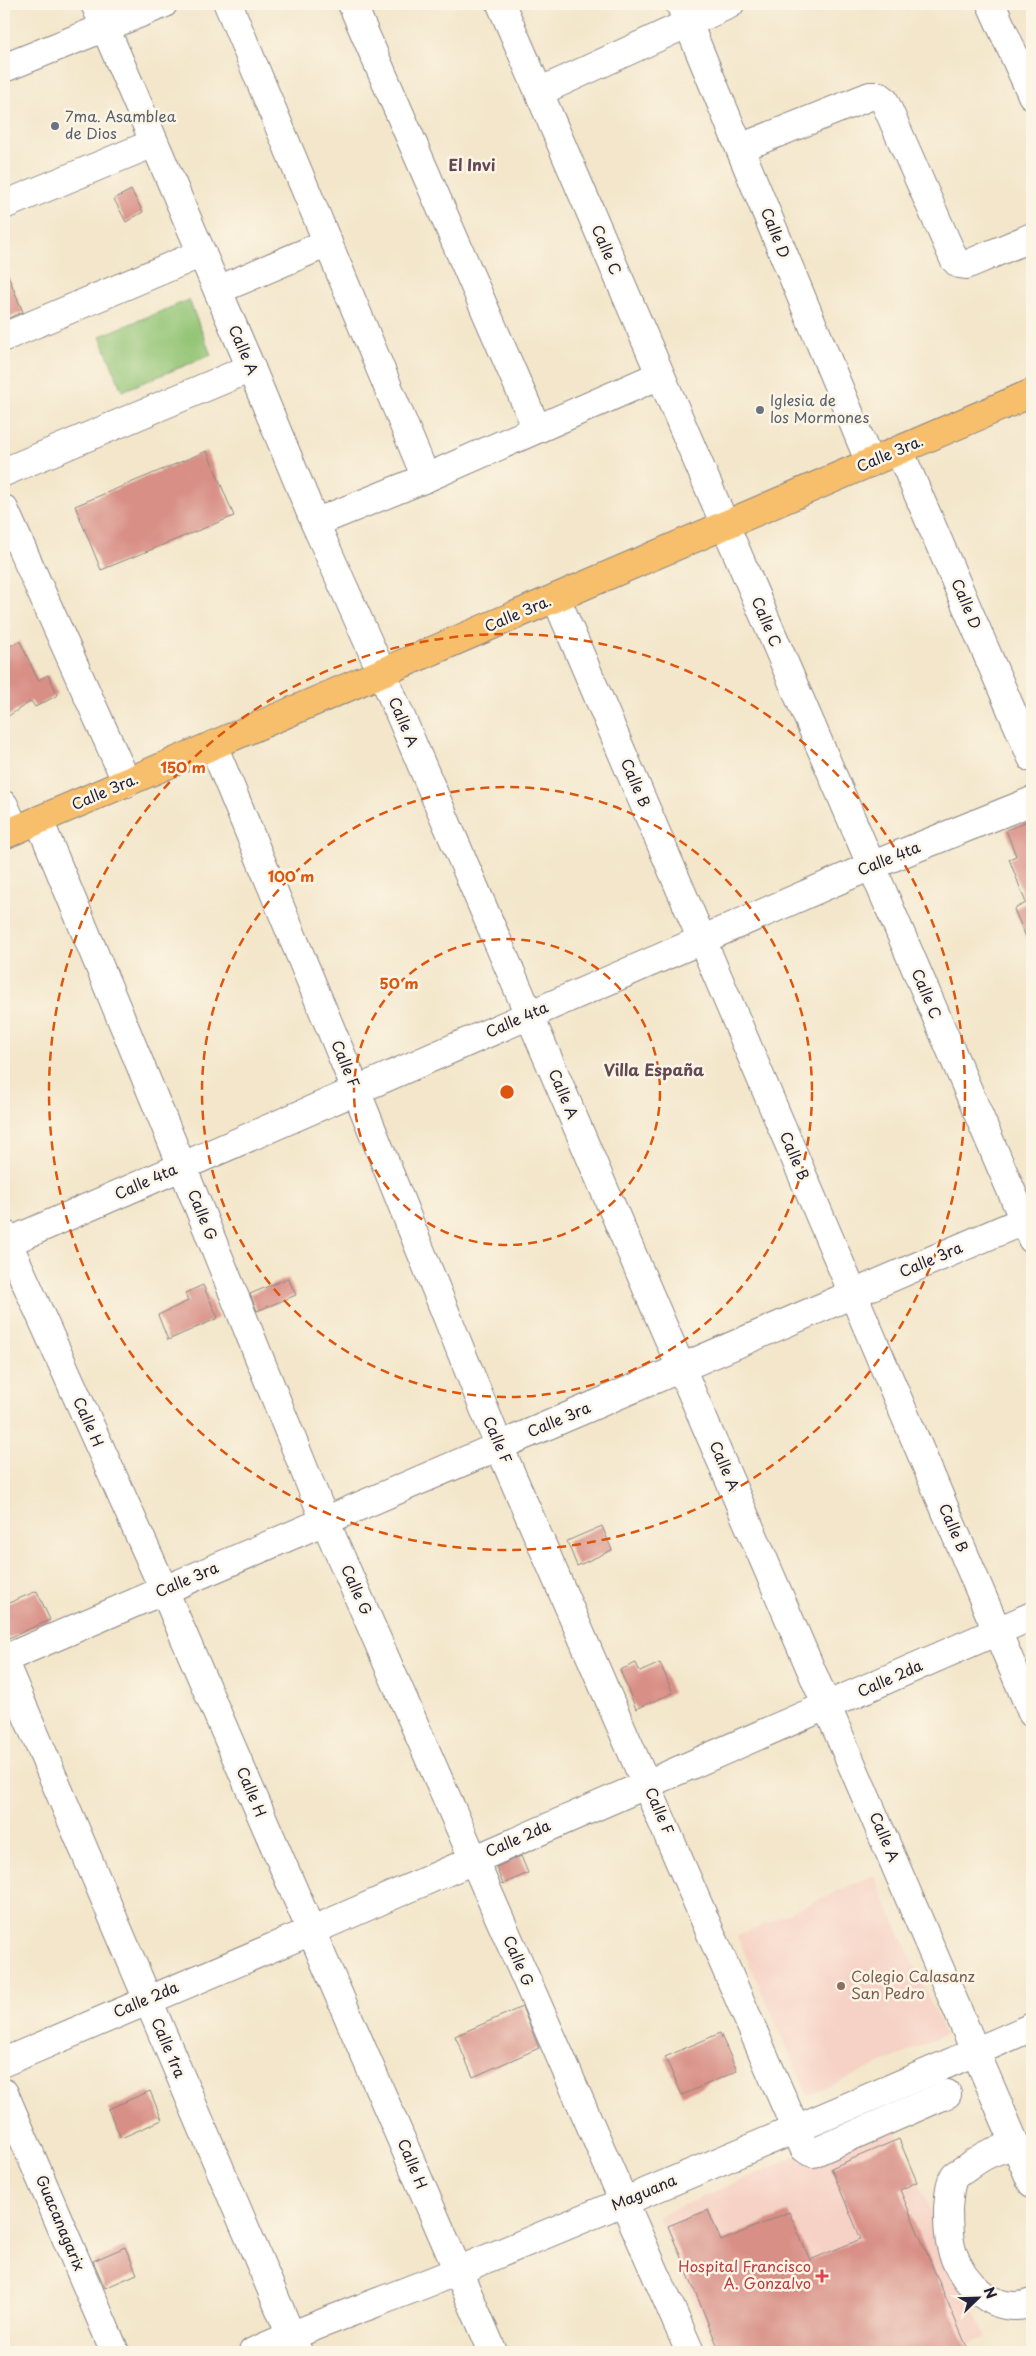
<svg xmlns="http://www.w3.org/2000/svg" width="1036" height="2356" viewBox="0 0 1036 2356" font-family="'Playpen Sans',sans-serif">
  <rect width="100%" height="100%" fill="#fcf5e5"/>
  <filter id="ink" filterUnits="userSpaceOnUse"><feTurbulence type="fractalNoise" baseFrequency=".02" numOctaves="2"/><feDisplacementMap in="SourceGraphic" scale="10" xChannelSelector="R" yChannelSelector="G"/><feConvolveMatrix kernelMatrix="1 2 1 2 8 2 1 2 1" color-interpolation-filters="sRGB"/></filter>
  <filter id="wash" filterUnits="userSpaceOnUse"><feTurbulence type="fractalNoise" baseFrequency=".0096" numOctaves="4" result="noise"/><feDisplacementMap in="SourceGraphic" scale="20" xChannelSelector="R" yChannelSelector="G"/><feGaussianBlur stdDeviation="1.12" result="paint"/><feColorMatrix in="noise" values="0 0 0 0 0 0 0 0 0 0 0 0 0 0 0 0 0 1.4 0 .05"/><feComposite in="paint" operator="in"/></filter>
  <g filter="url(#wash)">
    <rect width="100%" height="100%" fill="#f3e6ca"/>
    <g fill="#f6d1c5">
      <polygon points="874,1875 945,2035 808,2096 737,1936"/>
      <polygon points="890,2116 986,2337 950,2352 716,2352 658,2216"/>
    </g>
    <polygon fill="#92c475" stroke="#5a7358" points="189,300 211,355 122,391 100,336"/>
    <g id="blocks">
      <g fill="#d88f86">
        <polygon points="131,190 143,212 126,222 114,199"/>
        <polygon points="4,266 23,312 4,320"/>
        <polygon points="207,451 234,516 101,570 75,506"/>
        <polygon points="20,641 38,680 48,675 58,695 35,707 31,701 4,719 4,649"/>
        <polygon points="1032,819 1032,951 1014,909 1026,903 1009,859 1016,856 1006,830"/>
        <polygon points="288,1278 296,1295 257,1311 250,1294"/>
        <polygon points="203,1285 218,1318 168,1340 158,1315 188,1301 185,1293"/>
        <polygon points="602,1526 612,1550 577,1566 567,1541"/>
        <polygon points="37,1591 50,1620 4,1640 4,1605"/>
        <polygon points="636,1663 640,1672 660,1663 673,1693 636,1709 620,1670"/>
        <polygon points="521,1856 528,1873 503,1884 496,1867"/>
        <polygon points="522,2007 539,2048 473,2077 455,2036"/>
        <polygon points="720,2033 737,2071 682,2095 665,2057"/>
        <polygon points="150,2091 162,2120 121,2138 108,2109"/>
        <polygon points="899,2139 917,2182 900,2190 969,2352 720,2352 668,2226 708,2210 721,2241 789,2212 810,2260 861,2239 831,2168"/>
        <polygon points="125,2247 137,2274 105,2288 93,2261"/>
      </g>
    </g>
  </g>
  <g filter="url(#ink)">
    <use href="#blocks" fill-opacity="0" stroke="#8a8482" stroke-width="1"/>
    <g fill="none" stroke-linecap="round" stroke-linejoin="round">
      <defs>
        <g id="minor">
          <polyline points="95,4 251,368 315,523 382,673 1032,2183"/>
          <polyline points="228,4 426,478"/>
          <polyline points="352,4 537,429"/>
          <polyline points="501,4 1032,1239"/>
          <polyline points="680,4 870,463"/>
          <polyline points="991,4 1032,95"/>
          <polyline points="4,68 163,4"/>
          <polyline points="539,92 730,4"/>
          <polyline points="740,148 870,96 879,96 884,100 954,259 959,264 966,265 1032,237"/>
          <polyline points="4,205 154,143"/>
          <polyline points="218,290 328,243"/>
          <polyline points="4,337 202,253"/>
          <polyline points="899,450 1032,758"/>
          <polyline points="4,472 251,368"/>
          <polyline points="4,509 127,783"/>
          <polyline points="315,523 426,478 660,375"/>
          <polyline points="556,598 1032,1713"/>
          <polyline points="213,745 356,1090 499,1446 804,2148 813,2153 947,2094"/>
          <polyline points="4,805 15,830"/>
          <polyline points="39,820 182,1166 325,1521 690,2352"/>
          <polyline points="4,1234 164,1590 493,2352"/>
          <polyline points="4,1244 871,866 1032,801"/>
          <polyline points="4,1659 1032,1217"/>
          <polyline points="4,1662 298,2352"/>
          <polyline points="4,2062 311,1931 1032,1616"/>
          <polyline points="4,2093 115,2352"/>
          <path d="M 1016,2145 C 993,2151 984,2154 965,2169 C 962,2171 957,2173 955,2175 C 949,2183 949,2199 948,2209 C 948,2223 948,2237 952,2251 C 963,2284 995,2316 1032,2303"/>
          <path d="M 253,2352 C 322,2321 393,2298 462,2269 C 653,2190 843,2110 1032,2027"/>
        </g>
        <polyline id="major" points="4,835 1032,393"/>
      </defs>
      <use href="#minor" stroke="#8a8482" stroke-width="30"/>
      <use href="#major" stroke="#8a8482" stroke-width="30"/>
      <use href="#minor" stroke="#fff" stroke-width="28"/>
      <use href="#major" stroke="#f7bf6c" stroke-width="28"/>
    </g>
  </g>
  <g fill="none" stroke="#de560e" stroke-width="2.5" stroke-dasharray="9 6">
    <circle cx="507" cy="1092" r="153"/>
    <circle cx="507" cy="1092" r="305"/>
    <circle cx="507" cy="1092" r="458"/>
  </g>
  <g fill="#6b7280" stroke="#fcf5e5" stroke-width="2">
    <circle cx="55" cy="126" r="5"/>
    <circle cx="760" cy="410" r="5"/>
  </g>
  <circle fill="#8d6e63" stroke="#fcf5e5" stroke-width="2" cx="841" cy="1986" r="5"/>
  <path fill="#e0444e" stroke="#fcf5e5" stroke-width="2" d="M819.5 2268.5h5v5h5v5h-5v5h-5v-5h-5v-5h5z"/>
  <g text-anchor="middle" stroke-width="5" stroke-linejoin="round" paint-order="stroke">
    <g font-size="15" fill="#5b616d" stroke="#fcf5e5" text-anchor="start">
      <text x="65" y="122">7ma. Asamblea<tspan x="65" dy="17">de Dios</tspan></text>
      <text x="770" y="406">Iglesia de<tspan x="770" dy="17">los Mormones</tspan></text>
    </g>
    <g font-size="15" fill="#22223b" stroke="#fcf5e5">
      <text transform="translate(775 233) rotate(68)" y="5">Calle D</text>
      <text transform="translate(606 250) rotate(67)" y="5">Calle C</text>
      <text transform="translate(243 350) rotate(67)" y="5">Calle A</text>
      <text transform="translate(890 454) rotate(-23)" y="5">Calle 3ra.</text>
      <text transform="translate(966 604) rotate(67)" y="5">Calle D</text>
      <text transform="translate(518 614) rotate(-23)" y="5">Calle 3ra.</text>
      <text transform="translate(766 622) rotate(67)" y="5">Calle C</text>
      <text transform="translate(403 722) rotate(67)" y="5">Calle A</text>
      <text transform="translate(635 783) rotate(67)" y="5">Calle B</text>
      <text transform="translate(105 792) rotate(-23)" y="5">Calle 3ra.</text>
      <text transform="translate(889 859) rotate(-22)" y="5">Calle 4ta</text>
      <text transform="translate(926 994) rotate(67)" y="5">Calle C</text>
      <text transform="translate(517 1020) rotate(-24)" y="5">Calle 4ta</text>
      <text transform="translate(345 1064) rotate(68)" y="5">Calle F</text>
      <text transform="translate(563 1094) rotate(67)" y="5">Calle A</text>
      <text transform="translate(794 1156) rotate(67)" y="5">Calle B</text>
      <text transform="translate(146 1182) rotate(-24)" y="5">Calle 4ta</text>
      <text transform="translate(202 1215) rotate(68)" y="5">Calle G</text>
      <text transform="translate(931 1260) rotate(-23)" y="5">Calle 3ra</text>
      <text transform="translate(559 1420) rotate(-23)" y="5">Calle 3ra</text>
      <text transform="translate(88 1422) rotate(66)" y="5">Calle H</text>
      <text transform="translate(497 1440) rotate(67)" y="5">Calle F</text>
      <text transform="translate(724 1466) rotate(67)" y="5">Calle A</text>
      <text transform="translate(953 1528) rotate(67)" y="5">Calle B</text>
      <text transform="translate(187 1580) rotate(-23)" y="5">Calle 3ra</text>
      <text transform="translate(356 1590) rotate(66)" y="5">Calle G</text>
      <text transform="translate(890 1679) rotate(-24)" y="5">Calle 2da</text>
      <text transform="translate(251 1792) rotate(67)" y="5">Calle H</text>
      <text transform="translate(659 1811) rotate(67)" y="5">Calle F</text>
      <text transform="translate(884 1837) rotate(67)" y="5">Calle A</text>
      <text transform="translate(518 1839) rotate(-24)" y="5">Calle 2da</text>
      <text transform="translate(518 1961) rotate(67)" y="5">Calle G</text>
      <text transform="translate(146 2000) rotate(-23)" y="5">Calle 2da</text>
      <text transform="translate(168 2048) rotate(67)" y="5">Calle 1ra</text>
      <text transform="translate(412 2164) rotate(67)" y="5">Calle H</text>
      <text transform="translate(644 2193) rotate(-23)" y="5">Maguana</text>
      <text transform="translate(60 2223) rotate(67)" y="5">Guacanagarix</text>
    </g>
    <g font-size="15" fill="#785e54" stroke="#fcf5e5" text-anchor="start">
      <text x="851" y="1982">Colegio Calasanz<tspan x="851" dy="17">San Pedro</tspan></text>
    </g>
    <g font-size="15" fill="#be3a42" stroke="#fcf5e5" text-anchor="end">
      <text x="811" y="2272">Hospital Francisco<tspan x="811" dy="17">A. Gonzalvo</tspan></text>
    </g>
    <g font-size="16" font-weight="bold" fill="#624855" stroke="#fcf5e5">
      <text x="472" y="171">El Invi</text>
      <text x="654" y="1076">Villa España</text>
    </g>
  </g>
  <circle cx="507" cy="1092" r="8" fill="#de560e" stroke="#fcf5e5" stroke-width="2.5"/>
  <g font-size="15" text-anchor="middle" font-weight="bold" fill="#de560e" stroke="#fcf5e5" stroke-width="5" stroke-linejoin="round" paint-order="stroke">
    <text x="183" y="773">150 m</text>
    <text x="291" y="882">100 m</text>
    <text x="399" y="989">50 m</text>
  </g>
  <rect width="1036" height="2356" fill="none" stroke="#fcf5e5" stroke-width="20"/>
  <g transform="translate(978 2298) rotate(67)" stroke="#fcf5e5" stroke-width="4" paint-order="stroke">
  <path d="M0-4L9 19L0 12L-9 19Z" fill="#22223b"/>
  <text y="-8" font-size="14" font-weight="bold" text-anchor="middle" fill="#22223b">N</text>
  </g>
</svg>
